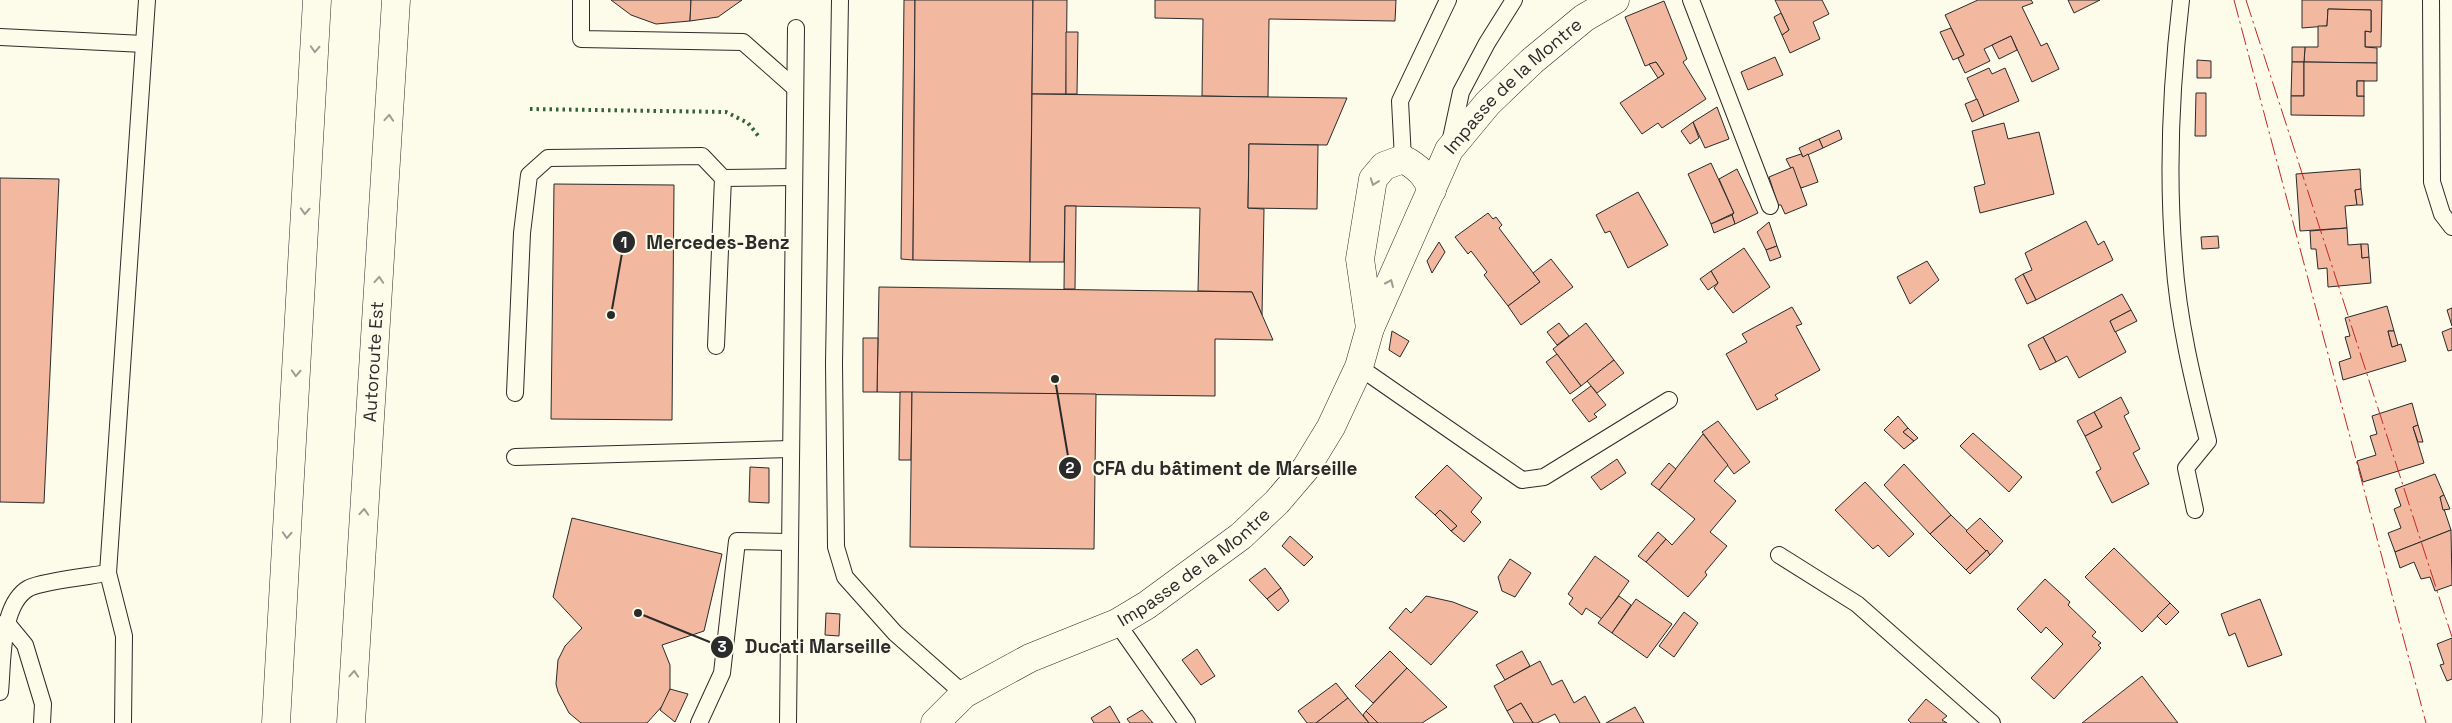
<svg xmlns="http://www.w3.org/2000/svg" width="2452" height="723" viewBox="0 0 2452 723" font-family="'Space Grotesk',sans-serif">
  <rect width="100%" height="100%" fill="#fdfbea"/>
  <g fill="#f2b8a0" stroke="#2b2b2b">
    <polygon points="611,0 691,0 690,21 656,24 631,15"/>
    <polygon points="691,0 742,0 718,17 690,21"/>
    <polygon points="904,0 915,0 913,260 901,259"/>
    <polygon points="915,0 1033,0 1030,262 913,260"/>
    <polygon points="1033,0 1067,0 1066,94 1032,94"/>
    <polygon points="1155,0 1396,0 1395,21 1269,19 1268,97 1202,96 1203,19 1155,18"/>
    <polygon points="1775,0 1822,0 1829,14 1813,22 1820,39 1790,53 1782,35 1789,30"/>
    <polygon points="1978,0 2031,0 2033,3 2022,7 2041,46 2047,43 2059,69 2032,82 2011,36 1984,49 1990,61 1965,73 1958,58 1964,55 1945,15"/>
    <polygon points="2068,0 2100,0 2074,13"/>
    <polygon points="2302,0 2382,0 2381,47 2365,47 2365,31 2371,32 2371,10 2328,9 2327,26 2302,28"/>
    <polygon points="1664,1 1687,59 1683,62 1706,99 1662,128 1658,123 1642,134 1620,103 1664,74 1656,62 1645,66 1625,17"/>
    <polygon points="2328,9 2371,10 2371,32 2365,31 2365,47 2377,48 2377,63 2304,62 2305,47 2318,47 2318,26 2327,26"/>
    <polygon points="1781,13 1789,30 1782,35 1774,17"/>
    <polygon points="1951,28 1964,55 1953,60 1940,32"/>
    <polygon points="1066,32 1078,32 1077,94 1066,94"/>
    <polygon points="2011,36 2017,50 1999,59 1992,45"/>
    <polygon points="2292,47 2305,47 2304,62 2292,62"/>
    <polygon points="1775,57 1783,75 1748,90 1741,72"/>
    <polygon points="2197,60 2211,61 2211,78 2197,78"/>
    <polygon points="1656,62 1664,74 1658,78 1649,64"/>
    <polygon points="2292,62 2304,62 2304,96 2291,96"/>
    <polygon points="2304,62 2377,63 2377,81 2357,81 2357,96 2364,96 2364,116 2291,115 2291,96 2304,96"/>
    <polygon points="1989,68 1992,74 2005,68 2019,101 1984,116 1967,78"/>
    <rect x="2357" y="81" width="7" height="15"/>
    <polygon points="2196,93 2206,93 2206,136 2195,136"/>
    <polygon points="1032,94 1347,98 1327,145 1249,144 1248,208 1264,209 1262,315 1252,292 1198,291 1200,208 1065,206 1064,262 1030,262"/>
    <polygon points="1977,99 1984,116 1972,122 1965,104"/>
    <polygon points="1717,107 1729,139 1705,148 1693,122"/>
    <polygon points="1693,122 1699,138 1690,144 1681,131"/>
    <polygon points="2004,123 2008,139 2039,132 2054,194 1980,213 1974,187 1985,184 1972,131"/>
    <polygon points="1839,130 1842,139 1823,148 1819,139"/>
    <polygon points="1819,139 1823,148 1803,157 1799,148"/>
    <polygon points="1249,144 1318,145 1317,209 1248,208"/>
    <polygon points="1801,154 1803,157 1808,154 1818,182 1801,188 1786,159"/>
    <polygon points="1711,163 1734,213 1711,224 1688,174"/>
    <polygon points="1793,167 1807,205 1785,214 1781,205 1778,205 1769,177"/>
    <polygon points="1737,169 1758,213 1735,224 1732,215 1734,213 1719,179"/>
    <polygon points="2360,169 2361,189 2355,190 2357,205 2345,206 2347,228 2300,231 2296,174"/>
    <polygon points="0,178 59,179 44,503 0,502"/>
    <polygon points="554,184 674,185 672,420 551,419"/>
    <polygon points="2361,189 2363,205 2357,205 2355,190"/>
    <polygon points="1638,192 1668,245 1628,268 1610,231 1605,233 1596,215"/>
    <polygon points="1065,206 1076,206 1075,289 1064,289"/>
    <polygon points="1488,213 1493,219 1496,217 1502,225 1499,228 1540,282 1508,306 1484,275 1487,272 1471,251 1468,254 1455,237"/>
    <polygon points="1732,215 1735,224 1714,233 1711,224"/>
    <polygon points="2086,221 2098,245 2104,241 2113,260 2036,300 2023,274 2032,270 2025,253"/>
    <polygon points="1769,222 1777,246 1766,250 1757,232"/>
    <polygon points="2347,228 2348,245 2361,244 2362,258 2369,257 2371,283 2328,287 2327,268 2318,269 2316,249 2311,249 2310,231"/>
    <polygon points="2218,236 2219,248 2202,249 2201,237"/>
    <polygon points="1439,242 1445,252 1432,273 1427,261"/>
    <polygon points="2361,244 2368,244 2369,257 2362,258"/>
    <polygon points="1777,246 1781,257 1770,261 1766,250"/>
    <polygon points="1744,248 1770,287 1733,313 1714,288 1718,283 1711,271"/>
    <polygon points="1551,259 1573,287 1521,325 1508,306 1540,282 1533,273"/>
    <polygon points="1927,261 1939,280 1910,304 1897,277"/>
    <polygon points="1711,271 1718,283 1708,290 1700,279"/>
    <polygon points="2023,274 2036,300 2027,304 2015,279"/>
    <polygon points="879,287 1252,292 1273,340 1215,339 1215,396 877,392"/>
    <polygon points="2122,294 2131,310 2110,321 2126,352 2079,378 2067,356 2056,362 2043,337"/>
    <polygon points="2387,306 2394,331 2388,331 2392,347 2401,344 2406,361 2343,380 2339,362 2351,358 2345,337 2350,336 2345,318"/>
    <polygon points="1792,307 1802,324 1796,326 1820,370 1775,395 1778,399 1757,410 1726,354 1747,342 1742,334"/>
    <polygon points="2452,308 2452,326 2447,310"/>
    <polygon points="2131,310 2137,321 2115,332 2110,321"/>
    <polygon points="1559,323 1569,336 1557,345 1547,332"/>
    <polygon points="1586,323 1614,360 1581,386 1553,349"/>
    <polygon points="2452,328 2452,350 2448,351 2442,332"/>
    <polygon points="1392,331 1409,341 1400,357 1389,350"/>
    <polygon points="2388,331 2394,331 2398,345 2392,347"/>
    <polygon points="2043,337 2056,362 2040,370 2028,345"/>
    <polygon points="863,338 878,338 877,392 863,392"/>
    <polygon points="1557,354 1581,386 1570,394 1546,362"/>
    <polygon points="1614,360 1624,373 1597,393 1587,381"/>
    <polygon points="1591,386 1606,405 1594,414 1597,417 1589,422 1572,400"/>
    <polygon points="900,392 912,392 911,460 899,460"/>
    <polygon points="912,392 1096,394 1094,549 910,547"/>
    <polygon points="2121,397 2129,413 2124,416 2140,449 2133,453 2149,484 2112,503 2096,472 2101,469 2085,436 2102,427 2094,412"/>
    <polygon points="2412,403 2418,425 2413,427 2424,463 2363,482 2357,461 2376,455 2370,436 2377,434 2372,416"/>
    <polygon points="2094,412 2102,427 2085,436 2077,421"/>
    <polygon points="1898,416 1908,428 1903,432 1914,441 1904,449 1884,430"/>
    <polygon points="1718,421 1750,462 1734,474 1702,432"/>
    <polygon points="2418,425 2423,442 2418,442 2413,427"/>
    <polygon points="1908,428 1918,438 1914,441 1903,432"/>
    <polygon points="1973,433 2022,477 2009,492 1960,446"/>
    <polygon points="1703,434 1728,465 1714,481 1736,501 1710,532 1727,546 1705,572 1707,575 1688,597 1646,562 1666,539 1672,545 1695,519 1659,490"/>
    <polygon points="1617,459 1626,473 1601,490 1591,477"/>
    <polygon points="1669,463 1676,469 1659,490 1651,484"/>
    <polygon points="1904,464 1951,515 1930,534 1884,485"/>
    <polygon points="1447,465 1482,498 1471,512 1481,522 1464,542 1451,531 1457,526 1440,510 1435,515 1415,497"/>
    <polygon points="750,467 769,468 769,503 749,502"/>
    <polygon points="2435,474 2444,495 2440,497 2451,530 2395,552 2388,533 2401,528 2394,509 2401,506 2395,489"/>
    <polygon points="1865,482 1914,534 1889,557 1878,545 1873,549 1835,510"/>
    <polygon points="2444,495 2450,509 2443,510 2440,497"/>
    <polygon points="1440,510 1457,526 1451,531 1435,515"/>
    <polygon points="1951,515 1987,550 1966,570 1930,534"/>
    <polygon points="572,518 722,554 704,631 662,645 670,665 670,689 664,704 647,723 581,723 569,713 558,692 556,684 558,660 565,646 582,628 553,597"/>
    <polygon points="1980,518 2003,541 1990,555 1966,531"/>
    <polygon points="2451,530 2452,585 2435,591 2430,577 2421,579 2414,562 2400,568 2395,552"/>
    <polygon points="1658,532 1666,539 1646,562 1638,556"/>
    <polygon points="1290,536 1313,557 1304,566 1282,546"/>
    <polygon points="2114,548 2170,603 2142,632 2085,577"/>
    <polygon points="1987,550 1990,555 1970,574 1966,570"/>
    <polygon points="1595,556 1629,581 1602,619 1586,608 1582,615 1569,604 1573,598 1568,594"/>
    <polygon points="1510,559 1531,573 1515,597 1502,591 1498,577"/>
    <polygon points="1265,568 1281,588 1267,599 1249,580"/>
    <polygon points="2045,579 2070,602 2068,605 2096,632 2092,636 2101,643 2098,645 2101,648 2054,699 2031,678 2063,644 2046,627 2041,633 2017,609"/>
    <polygon points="1281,588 1289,601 1278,611 1267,599"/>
    <polygon points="1426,596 1453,602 1478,612 1431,665 1389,628 1406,608 1411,613"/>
    <polygon points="1619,596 1631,605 1612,633 1598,623"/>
    <polygon points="1636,599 1672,624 1647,658 1612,633"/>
    <polygon points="2260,599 2282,655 2248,667 2235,633 2229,636 2221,614"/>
    <polygon points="2170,603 2179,612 2166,625 2157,616"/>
    <polygon points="1684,612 1698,623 1674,657 1659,646"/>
    <polygon points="826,613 840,614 839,636 825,635"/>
    <polygon points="2452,638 2452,679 2447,681 2440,665 2444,664 2437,644"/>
    <polygon points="1197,649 1215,676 1201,685 1182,660"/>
    <polygon points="1390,651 1407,668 1373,703 1355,686"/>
    <polygon points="1522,651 1530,666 1505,680 1496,665"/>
    <polygon points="1540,661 1552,685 1562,680 1574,703 1585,696 1600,723 1560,723 1555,714 1537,723 1533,723 1521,703 1507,711 1494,686"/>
    <polygon points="1407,668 1447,707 1422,723 1378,723 1366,711"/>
    <polygon points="2142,676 2178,723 2082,723"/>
    <polygon points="1336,683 1348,698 1316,723 1307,723 1298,711"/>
    <polygon points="670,689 688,694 675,722 660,710"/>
    <polygon points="1348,698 1369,723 1316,723"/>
    <polygon points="1926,699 1947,716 1942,720 1947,723 1911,723 1908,720"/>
    <polygon points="1521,703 1533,723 1514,723 1507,711"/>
    <polygon points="1110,706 1120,723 1094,723 1091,718"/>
    <polygon points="1635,707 1644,723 1606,723"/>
    <polygon points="1142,710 1153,723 1130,723 1127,719"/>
    <polygon points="1366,711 1378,723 1369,723 1363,715"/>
  </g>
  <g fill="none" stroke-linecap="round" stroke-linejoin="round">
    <defs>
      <g id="service">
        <polyline points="581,0 581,39 743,42 795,88"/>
        <polyline points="840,0 834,363 836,547 845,577 895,633 964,694"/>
        <polyline points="1691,0 1770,206"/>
        <path d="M 2181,0 C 2171,85 2167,173 2174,258 C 2178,320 2193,381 2208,441 L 2186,468 L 2195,510"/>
        <polyline points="2431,0 2432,182 2442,214 2452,227"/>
        <polyline points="0,37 144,44"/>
        <polyline points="1450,143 1461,92 1487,43 1514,0"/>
        <polyline points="1403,159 1400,101 1448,0"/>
        <polyline points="716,346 723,178 794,177"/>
        <polyline points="1359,367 1522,480 1544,477 1669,400"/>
        <polyline points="515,393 522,233 529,175 548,158 702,156 723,178"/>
        <polyline points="515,457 791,449"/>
        <polyline points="1779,555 1857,604 1992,723"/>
        <polyline points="6,622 25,645 43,704 42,723"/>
        <polyline points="1117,623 1187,723"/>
        <path d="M 0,692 C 3,663 0,604 29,588 C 43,581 91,576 108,573"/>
        <polyline points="123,723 124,636 108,573 147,0"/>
        <polyline points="699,723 722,673 737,541 790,542"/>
        <polyline points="788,723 796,28"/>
      </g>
      <g id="minor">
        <path d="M 1370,328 L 1360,259 L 1373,179 L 1384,166 L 1403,159 C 1418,167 1426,175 1432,190"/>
        <path id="s1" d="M 935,723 L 964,694 L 1030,658 L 1117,623 L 1147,605 L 1241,536 L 1277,502 L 1306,468 L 1331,427 L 1359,367 L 1370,328 L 1449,150 L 1488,103 L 1532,61 L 1584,18 L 1615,0"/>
      </g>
      <g id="motorway">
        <polyline points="276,723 317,0"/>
        <path id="s2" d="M 351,723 L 396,0"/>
      </g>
    </defs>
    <use href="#service" stroke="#2b2b2b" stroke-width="18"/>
    <use href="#minor" stroke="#2b2b2b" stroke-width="29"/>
    <use href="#motorway" stroke="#2b2b2b" stroke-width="29"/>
    <use href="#service" stroke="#fdfbea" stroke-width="16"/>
    <use href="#minor" stroke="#fdfbea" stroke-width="28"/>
    <use href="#motorway" stroke="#fdfbea" stroke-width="28"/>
    <polyline stroke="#34623c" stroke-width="4" stroke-dasharray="2.5 4" stroke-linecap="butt" points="530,109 726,112 748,123 760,138"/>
    <g stroke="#c62828" stroke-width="1" stroke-dasharray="18 4 2.5 4" stroke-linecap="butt">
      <polyline points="2234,0 2426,723"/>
      <polyline points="2246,0 2452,637"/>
    </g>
  </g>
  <defs><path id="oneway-chevron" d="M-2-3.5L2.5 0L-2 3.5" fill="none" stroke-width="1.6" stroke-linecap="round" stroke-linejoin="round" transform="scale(1.25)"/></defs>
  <g stroke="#9e9d94">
    <use href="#oneway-chevron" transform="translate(315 49) rotate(93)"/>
    <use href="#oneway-chevron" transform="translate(389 118) rotate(-86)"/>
    <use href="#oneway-chevron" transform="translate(1374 182) rotate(110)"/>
    <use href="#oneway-chevron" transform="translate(305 211) rotate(93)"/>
    <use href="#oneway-chevron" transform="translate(379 280) rotate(-86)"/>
    <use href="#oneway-chevron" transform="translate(1390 283) rotate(-66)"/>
    <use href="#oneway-chevron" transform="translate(296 373) rotate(93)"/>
    <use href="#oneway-chevron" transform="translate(364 512) rotate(-86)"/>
    <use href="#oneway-chevron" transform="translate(287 535) rotate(93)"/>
    <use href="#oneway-chevron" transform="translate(354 674) rotate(-86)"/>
  </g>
  <g text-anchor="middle" stroke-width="4" stroke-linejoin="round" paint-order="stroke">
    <g font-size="18" fill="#2b2b2b" stroke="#fdfbea">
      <text dy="6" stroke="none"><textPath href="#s1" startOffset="896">Impasse de la Montre</textPath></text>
      <text dy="6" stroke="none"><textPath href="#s2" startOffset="362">Autoroute Est</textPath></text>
      <text dy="6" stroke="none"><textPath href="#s1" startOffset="305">Impasse de la Montre</textPath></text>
    </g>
  </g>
  <path fill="none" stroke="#2b2b2b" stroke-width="2" d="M611 315L624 242M1055 379L1070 468M638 613L722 647"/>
  <g fill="#2b2b2b" stroke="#fdfbea" stroke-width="2">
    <circle cx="611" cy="315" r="5"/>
    <circle cx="1055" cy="379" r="5"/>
    <circle cx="638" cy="613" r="5"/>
    <circle cx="624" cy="242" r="12"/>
    <circle cx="1070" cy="468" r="12"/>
    <circle cx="722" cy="647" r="12"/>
  </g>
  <g font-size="15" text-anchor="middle" font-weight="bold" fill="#fff">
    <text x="624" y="248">1</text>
    <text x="1070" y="473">2</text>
    <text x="722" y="652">3</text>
  </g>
  <g font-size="19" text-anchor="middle" font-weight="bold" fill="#2b2b2b" stroke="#fdfbea" stroke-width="4" stroke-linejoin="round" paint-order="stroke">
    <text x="718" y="249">Mercedes-Benz</text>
    <text x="1225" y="475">CFA du bâtiment de Marseille</text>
    <text x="818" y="653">Ducati Marseille</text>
  </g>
</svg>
